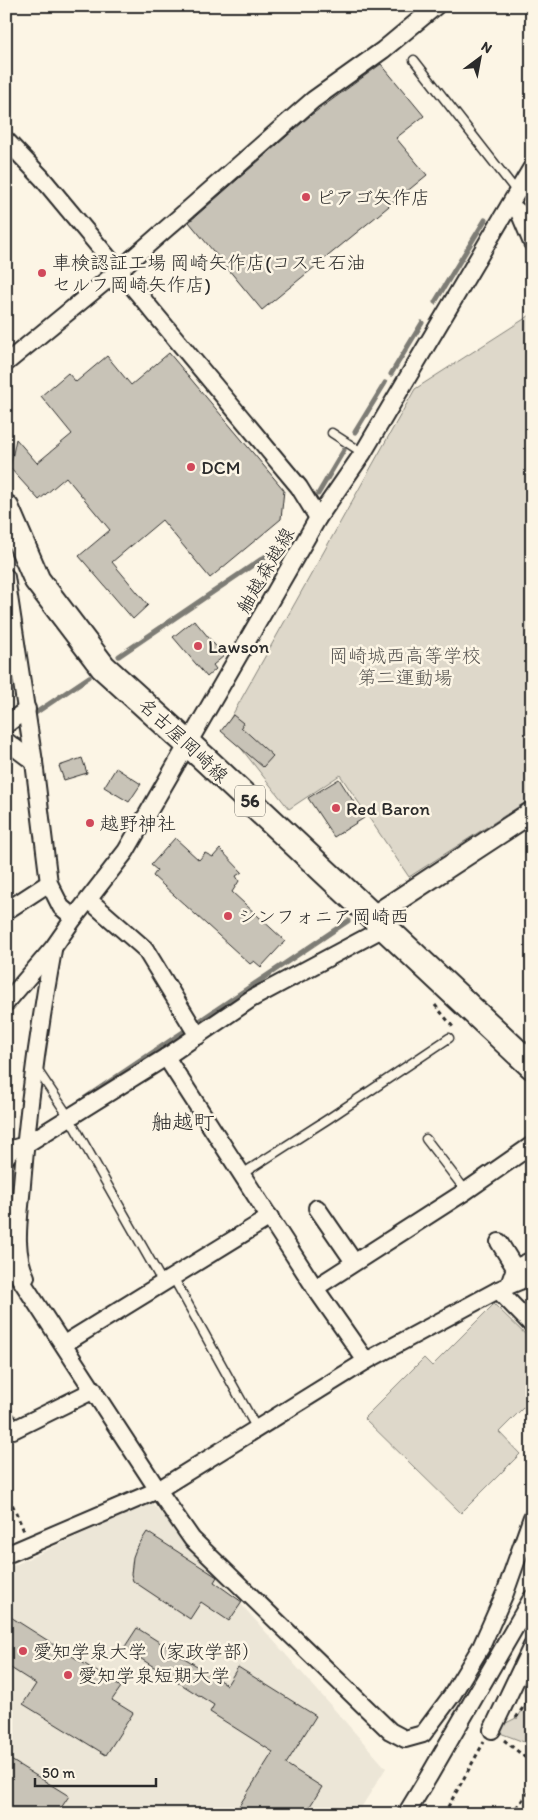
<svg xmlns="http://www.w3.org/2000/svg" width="538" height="1820" viewBox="0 0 538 1820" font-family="Itim,'Klee One',sans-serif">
  <rect width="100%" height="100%" fill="#fcf5e5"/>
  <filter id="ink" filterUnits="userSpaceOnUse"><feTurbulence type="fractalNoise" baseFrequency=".02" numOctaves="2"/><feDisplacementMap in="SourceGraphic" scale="10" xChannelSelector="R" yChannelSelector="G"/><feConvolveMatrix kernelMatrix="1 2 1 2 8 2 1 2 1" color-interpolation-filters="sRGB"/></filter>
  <g filter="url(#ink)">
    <polygon fill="#ece6d7" points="151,1502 386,1768 357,1814 6,1814 6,1569"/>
    <g fill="#ded8ca" stroke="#84827a">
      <polygon points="532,314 532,798 409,877 340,775 289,809 225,728 415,389"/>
      <polygon points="494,1304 532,1341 532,1399 499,1432 520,1454 461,1513 364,1418 424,1358 432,1366"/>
      <polygon points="532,1694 532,1745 492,1730 518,1717"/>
    </g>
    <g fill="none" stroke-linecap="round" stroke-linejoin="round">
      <g stroke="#7d7b74" stroke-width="5">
        <polyline points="435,302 485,220"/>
        <polyline points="391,374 422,323"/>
        <polyline points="355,432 385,383"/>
        <polyline points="318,494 344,450"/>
        <polyline points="119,656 288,541"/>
        <polyline points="31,716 89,677"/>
        <polyline points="85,1098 348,921"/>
        <polyline points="6,1172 18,1154"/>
      </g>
    </g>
    <g fill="#c8c3b7" stroke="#2b2b2b">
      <polygon points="381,64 424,116 396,138 427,175 262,310 189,222 311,115"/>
      <polygon points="169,353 284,490 281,519 210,578 162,520 112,562 148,605 133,619 79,556 110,530 66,477 39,500 10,468 16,439 37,463 72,434 41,396 68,373 76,382 107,356 131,385"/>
      <polygon points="194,620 224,656 213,665 216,669 207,677 173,637"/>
      <polygon points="233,715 243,723 241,727 273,756 263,767 221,731"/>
      <polygon points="82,758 87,773 64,780 59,766"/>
      <polygon points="116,768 141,784 129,802 104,787"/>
      <polygon points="339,779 364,818 334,837 308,798"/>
      <polygon points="175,838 199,860 205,853 213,857 220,849 242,872 236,876 239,881 232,892 285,941 261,967 254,961 250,964 153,876 157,870 151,865"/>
      <polygon points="147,1532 217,1577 214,1582 242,1602 229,1621 201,1602 190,1619 133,1581 131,1574 133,1557 136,1549"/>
      <polygon points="6,1614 121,1687 112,1700 133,1713 106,1755 23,1704 36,1684 6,1665"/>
      <polygon points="137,1628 227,1685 238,1667 316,1716 286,1764 322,1787 305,1814 234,1814 273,1752 210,1712 214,1705 124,1648"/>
      <polygon points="6,1757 69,1796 57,1814 6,1814"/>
    </g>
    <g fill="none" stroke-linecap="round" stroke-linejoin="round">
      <defs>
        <g id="service">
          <polyline points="414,60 517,192"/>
          <polyline points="332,433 363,453"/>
          <polyline points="36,1068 69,1117 163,1283"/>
          <polyline points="426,1139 466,1191"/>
          <polyline points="242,1174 328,1119 449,1038"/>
          <polyline points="173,1277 257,1429"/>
        </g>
        <g id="minor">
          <polyline points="6,140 42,178 299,487 318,518"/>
          <polyline points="510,205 519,212 532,243"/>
          <polyline points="6,363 118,271 313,100 383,50 436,6"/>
          <polyline points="6,577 34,762 49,883 61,907 74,918"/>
          <polyline points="6,725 27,709"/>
          <polyline points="6,741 34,762"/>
          <polyline points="89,900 145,949 198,1036"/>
          <polyline points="6,911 49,883"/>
          <polyline points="6,1003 53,948 74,918 126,851 318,518 363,453 532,167"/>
          <polyline points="166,1057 315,1288 366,1361"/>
          <polyline points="6,1157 12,1149 25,1145 166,1057 251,999 384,928"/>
          <polyline points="317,1208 354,1262"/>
          <polyline points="499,1242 515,1268"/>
          <polyline points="6,1257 158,1490 192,1539 390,1731 405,1739 423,1734 452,1695 481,1647 505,1593 532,1517"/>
          <path d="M 26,1277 C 12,1248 20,1215 22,1184 C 28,1106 39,1028 53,950"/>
          <polyline points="509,1285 515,1268 532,1260"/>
          <polyline points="315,1288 466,1191 532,1145"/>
          <polyline points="498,1290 532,1325"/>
          <polyline points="64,1344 270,1217"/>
          <polyline points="6,1419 13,1430 94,1390"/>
          <polyline points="6,1555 158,1490 366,1361 498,1290 532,1276"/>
          <polyline points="492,1730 532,1646"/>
          <polyline points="406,1814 429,1776 532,1598"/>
        </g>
        <polyline id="tertiary" points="372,917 532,812"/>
        <polyline id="primary" points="6,508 37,580 103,667 207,761 532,1066"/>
      </defs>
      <use href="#service" stroke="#2b2b2b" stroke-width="11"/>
      <use href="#minor" stroke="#2b2b2b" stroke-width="20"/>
      <use href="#tertiary" stroke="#2b2b2b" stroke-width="24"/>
      <use href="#primary" stroke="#2b2b2b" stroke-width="29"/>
      <g stroke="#2b2b2b" stroke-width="3" stroke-dasharray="4 4" stroke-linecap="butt">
        <polyline points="435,1005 453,1027"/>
        <polyline points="6,1450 9,1443"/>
        <polyline points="6,1490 24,1531"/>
        <polyline points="516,1718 532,1694"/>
        <polyline points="504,1740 532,1763"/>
        <polyline points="444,1814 484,1742"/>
        <polyline points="511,1814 532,1788"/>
      </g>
      <use href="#service" stroke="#fcf5e5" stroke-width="8"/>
      <use href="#minor" stroke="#fcf5e5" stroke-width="16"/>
      <use href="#tertiary" stroke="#fcf5e5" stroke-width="20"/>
      <use href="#primary" stroke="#fcf5e5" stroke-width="25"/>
    </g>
  </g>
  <g fill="#d1495b" stroke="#fcf5e5" stroke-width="2">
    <circle cx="306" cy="197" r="5"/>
    <circle cx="42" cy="273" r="5"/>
    <circle cx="191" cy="467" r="5"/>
    <circle cx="198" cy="646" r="5"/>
    <circle cx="336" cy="808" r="5"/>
    <circle cx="90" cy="823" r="5"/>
    <circle cx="228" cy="916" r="5"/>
    <circle cx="23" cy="1651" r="5"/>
    <circle cx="68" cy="1675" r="5"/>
  </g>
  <g text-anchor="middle" stroke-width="5" stroke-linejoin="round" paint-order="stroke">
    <rect fill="#fcf5e5" stroke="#6a6863" stroke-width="1" x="235" y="785.5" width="30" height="31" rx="4"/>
    <g font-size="18" font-weight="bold" fill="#2b2b2b">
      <text x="250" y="807">56</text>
    </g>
    <g font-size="19" fill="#2b2b2b" stroke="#fcf5e5" text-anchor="start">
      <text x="316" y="204">ピアゴ矢作店</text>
      <text x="52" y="269">車検認証工場 岡崎矢作店(コスモ石油<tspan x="52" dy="22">セルフ岡崎矢作店)</tspan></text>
      <text x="201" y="474">DCM</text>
      <text x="208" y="653">Lawson</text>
      <text x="346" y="815">Red Baron</text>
      <text x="100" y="830">越野神社</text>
      <text x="238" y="923">シンフォニア岡崎西</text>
      <text x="33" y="1658">愛知学泉大学（家政学部）</text>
      <text x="78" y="1682">愛知学泉短期大学</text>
    </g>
    <g font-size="19" fill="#2b2b2b" stroke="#fcf5e5">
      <text transform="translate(265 570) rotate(-60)" y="7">舳越森越線</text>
      <text transform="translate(184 740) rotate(43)" y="7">名古屋岡崎線</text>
    </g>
    <g font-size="19" fill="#585653" stroke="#fcf5e5">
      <text x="405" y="662">岡崎城西高等学校<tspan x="405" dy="22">第二運動場</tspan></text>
    </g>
    <g font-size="21" fill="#2b2b2b" stroke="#fcf5e5">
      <text x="183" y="1129">舳越町</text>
    </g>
  </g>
  <rect width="538" height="1820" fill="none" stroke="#fcf5e5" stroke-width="25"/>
  <rect x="12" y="12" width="513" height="1795" fill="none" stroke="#2b2b2b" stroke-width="2" filter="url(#ink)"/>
  <g transform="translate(480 58) rotate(32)" stroke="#fcf5e5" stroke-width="4" paint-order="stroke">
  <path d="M0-4L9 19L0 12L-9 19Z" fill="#2b2b2b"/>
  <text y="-8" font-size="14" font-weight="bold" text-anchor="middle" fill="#2b2b2b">N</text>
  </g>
  <path d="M35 1778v8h121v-8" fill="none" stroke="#2b2b2b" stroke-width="2.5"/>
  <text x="42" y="1778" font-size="15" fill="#2b2b2b" stroke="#fcf5e5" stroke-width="4" paint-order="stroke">50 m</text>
</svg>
